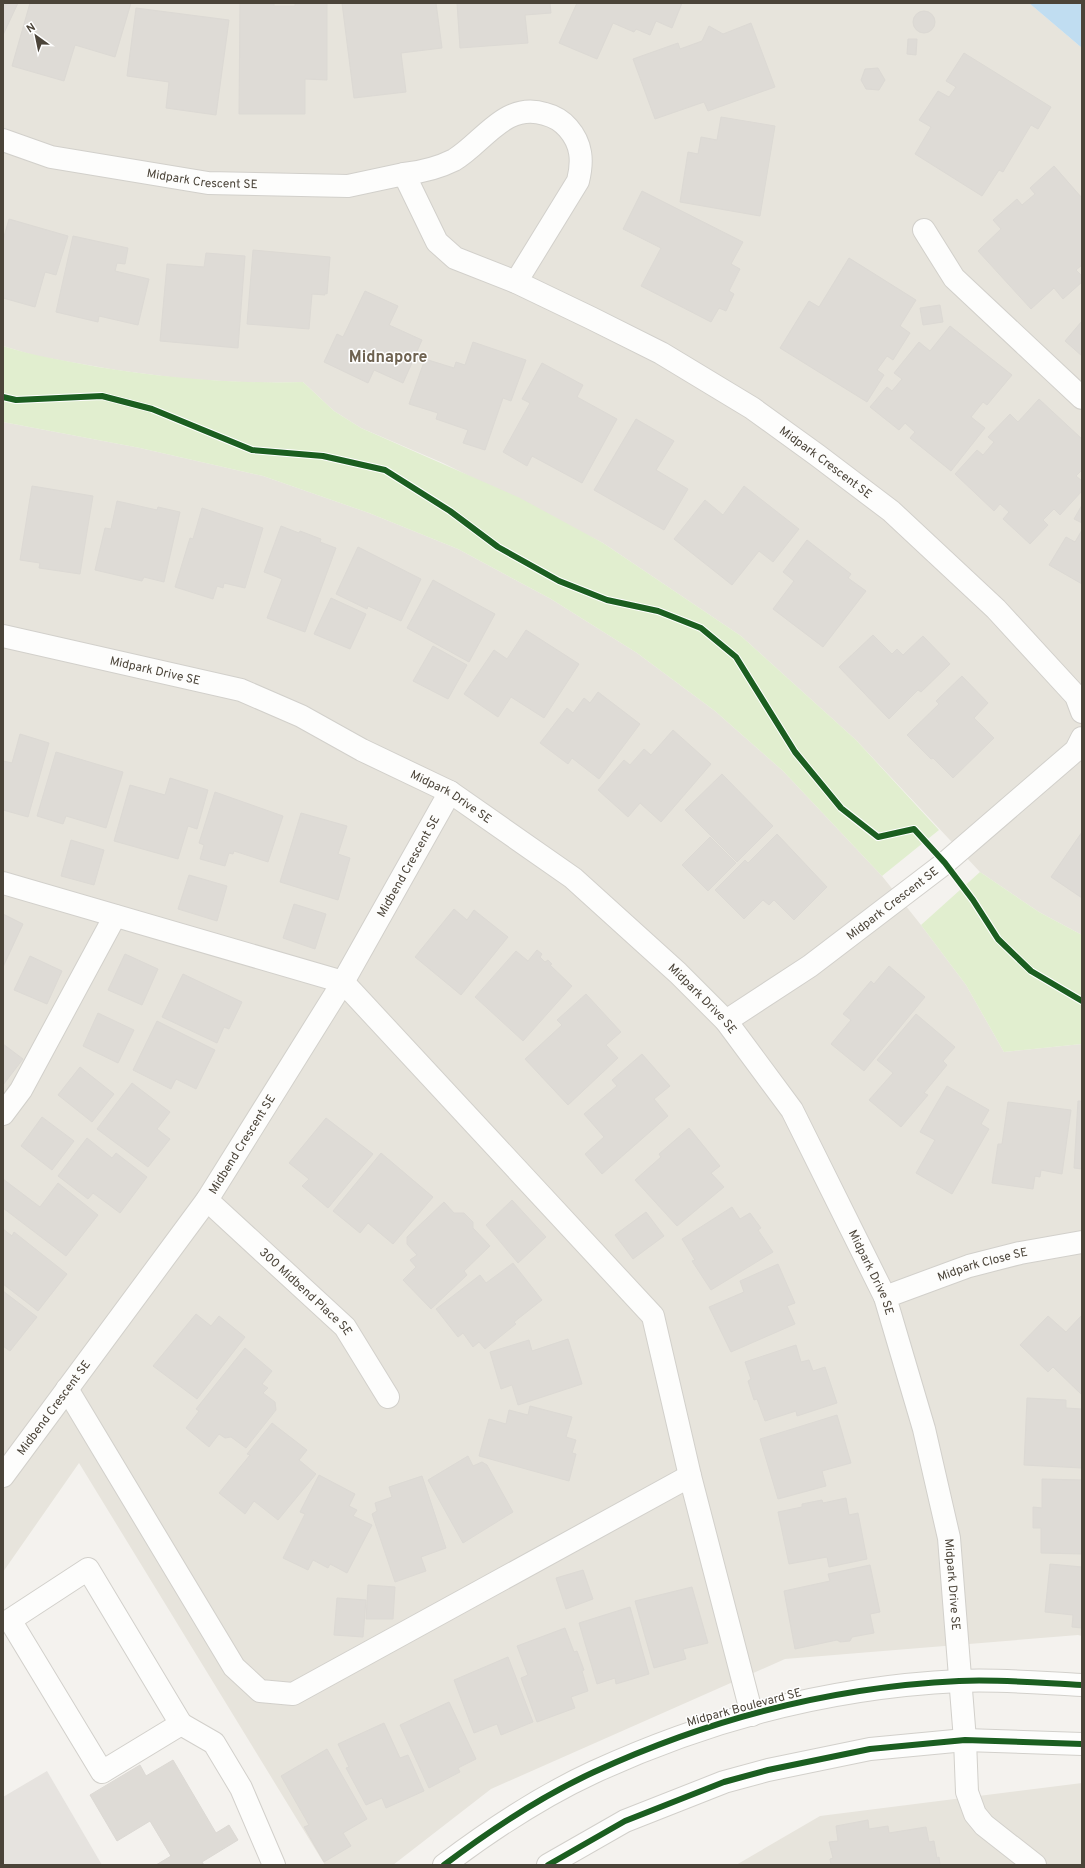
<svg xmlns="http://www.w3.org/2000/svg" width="1085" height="1868" viewBox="0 0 1085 1868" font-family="Overpass,sans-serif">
  <rect width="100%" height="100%" fill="#f4f2ee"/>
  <g fill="#e7e4dc">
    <polygon points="3,3 1029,3 1082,48 1082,935 1039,912 980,872 856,740 741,636 603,543 443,463 361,428 334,411 303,382 259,383 185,379 116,370 36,356 3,346"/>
    <polygon points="3,422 140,448 263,476 369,513 458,549 551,599 637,653 715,711 783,771 882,876 921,925 966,985 1004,1052 1082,1044 1082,1636 1078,1635 785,1659 491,1789 393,1865 325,1865 79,1463 3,1572"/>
    <polygon points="1082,1783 1082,1865 736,1865 820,1816"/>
  </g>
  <g fill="#e1eecf">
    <path d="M 3,346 C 34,356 66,361 98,367 C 166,378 234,384 303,382 L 334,411 L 361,428 L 520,498 L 603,543 L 741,636 L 856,740 L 939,830 L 882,876 L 783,771 L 715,711 L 637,653 L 551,599 L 458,549 L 369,513 L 263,476 L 140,448 L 3,422 Z"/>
    <polygon points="980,872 1039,912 1082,935 1082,1044 1004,1052 966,985 921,925"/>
  </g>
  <polygon fill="#e6e3df" points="47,1771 102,1865 3,1865 3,1797"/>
  <polygon fill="#c0ddf1" points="1029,3 1082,3 1082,48"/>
  <g fill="#dedbd6" stroke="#dcd9d4">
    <polygon points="3,3 18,3 3,35"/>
    <polygon points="30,3 131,3 115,57 75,45 64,81 12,66"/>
    <polygon points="240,3 274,3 274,6 295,6 295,3 327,3 327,80 305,79 305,114 239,114"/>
    <polygon points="342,3 436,3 442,48 401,53 406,92 354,98"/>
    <polygon points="457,3 550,3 551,13 525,15 528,43 460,48"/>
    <polygon points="577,3 682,3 672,28 656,21 650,35 636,29 634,32 613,23 597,59 559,43"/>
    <polygon points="136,8 229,20 216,115 166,108 169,82 127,76"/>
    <circle cx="924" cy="22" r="11"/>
    <polygon points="751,23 775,87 708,111 704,102 655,119 633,59 678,43 680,49 702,41 709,26 723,34"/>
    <polygon points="908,39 917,39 916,55 907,54"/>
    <polygon points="964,53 1051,107 1038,129 1031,125 1003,172 999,170 982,196 915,154 931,127 919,120 938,91 949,97 956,87 946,81"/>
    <polygon points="878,68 885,80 879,90 866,89 861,80 865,69"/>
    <polygon points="721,117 775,126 760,216 680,202 688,152 698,154 701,137 717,140"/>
    <polygon points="1054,166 1082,198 1082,265 1076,270 1082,276 1082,282 1063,299 1054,288 1031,309 978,251 1001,229 993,220 1017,199 1022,205 1035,194 1030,188"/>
    <polygon points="642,191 743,242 731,264 740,269 729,291 734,294 726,311 719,308 711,322 641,286 661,248 623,229"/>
    <polygon points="9,219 68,236 56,275 45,272 35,307 3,298 3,240"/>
    <polygon points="73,236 128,248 125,264 117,263 115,271 149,279 138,325 99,316 98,322 56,312"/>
    <polygon points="253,250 330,257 327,294 325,293 325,295 312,294 309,329 247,324"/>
    <polygon points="206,253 245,256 238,348 160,341 167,264 204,267"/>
    <polygon points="849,258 916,300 900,326 910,333 893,360 887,356 877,370 884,375 867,402 780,348 809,301 819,307"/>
    <polygon points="365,291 398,306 389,325 422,340 403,383 374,370 368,383 324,362 337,334 343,337"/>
    <polygon points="940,305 943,322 923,325 920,308"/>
    <polygon points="1082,321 1082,356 1065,341"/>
    <polygon points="950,326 1012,375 987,405 983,402 971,417 985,428 951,471 910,438 915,432 905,423 899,430 870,407 887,387 892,391 902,379 894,373 919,342 930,351"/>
    <polygon points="473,342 526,360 511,401 503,398 485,450 463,443 468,430 436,419 438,413 409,404 425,359 454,368 456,362 465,365"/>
    <polygon points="542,363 583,385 577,397 617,419 582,483 532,456 527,466 503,452 530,403 522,399"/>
    <polygon points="1039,399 1082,439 1082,470 1076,476 1082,481 1082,491 1060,515 1054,509 1043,520 1048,525 1030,544 1003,519 1009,512 1000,504 994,511 955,474 977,450 983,455 994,442 988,437 1010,414 1018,422"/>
    <polygon points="636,419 674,441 656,470 688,489 664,530 594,490"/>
    <polygon points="32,486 93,496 80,574 39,568 40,563 20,560"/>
    <polygon points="744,486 799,529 773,562 759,551 732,585 674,539 705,500 723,515"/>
    <polygon points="117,501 157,510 158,507 180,512 164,582 144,577 142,581 95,570 105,528 111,529"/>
    <polygon points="1082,505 1082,523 1074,519"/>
    <polygon points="202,508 263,528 245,588 224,583 223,588 217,586 213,599 175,587 190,538 193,539"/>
    <polygon points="281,526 299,533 300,531 321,539 320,542 336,548 305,632 267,618 282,579 264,572"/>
    <polygon points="1082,530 1082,584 1049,565 1066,537 1075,542"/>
    <polygon points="807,540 851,574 848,578 866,591 823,647 773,609 794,581 783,572"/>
    <polygon points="358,547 421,579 401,621 368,606 367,609 336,594"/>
    <polygon points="433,580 495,614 469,662 407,628"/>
    <polygon points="331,598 366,614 350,649 314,634"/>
    <polygon points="526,630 579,664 544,718 511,697 498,717 464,694 494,650 507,659"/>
    <polygon points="873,635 892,654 897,649 903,655 923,636 950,664 921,692 918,690 889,719 839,667"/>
    <polygon points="433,646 467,665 448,699 413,681"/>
    <polygon points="962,676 988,703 974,718 994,738 953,778 933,758 931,759 907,735 939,704 936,701"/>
    <polygon points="598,692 640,724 599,779 572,758 568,764 540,743 567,708 573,713 584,698 590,703"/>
    <polygon points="673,730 711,764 661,822 640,803 628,817 598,790 624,760 630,765 644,749 651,755"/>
    <polygon points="20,734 49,743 28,817 3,810 3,761 12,763"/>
    <polygon points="56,752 123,772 106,828 66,816 63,824 37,816"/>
    <polygon points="722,774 773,826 737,862 685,810"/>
    <polygon points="170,778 208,790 197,829 188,826 178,859 114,841 130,785 165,795"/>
    <polygon points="215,792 283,816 268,862 234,851 233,854 229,853 225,866 200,859 204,845 199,843"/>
    <polygon points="301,813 347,826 338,854 350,858 338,900 280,882"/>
    <polygon points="1082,832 1082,898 1051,877"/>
    <polygon points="777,834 827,887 794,920 774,900 769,905 763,900 744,919 715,890 745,860 748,863"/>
    <polygon points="710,837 736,863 708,891 682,865"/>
    <polygon points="71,840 104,850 94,885 61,876"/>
    <polygon points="189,875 227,886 217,921 178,909"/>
    <polygon points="294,904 326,914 315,949 283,938"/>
    <polygon points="454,909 467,920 474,910 508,937 461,995 415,957"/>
    <polygon points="3,914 23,924 3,967"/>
    <polygon points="537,950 542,954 540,957 545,962 548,960 552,964 550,965 572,986 523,1041 475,997 516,951 528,961"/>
    <polygon points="125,954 158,969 142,1005 108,990"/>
    <polygon points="30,956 62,971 47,1004 14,990"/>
    <polygon points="889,966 925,997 864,1071 831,1044 851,1020 843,1014 871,981 874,984"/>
    <polygon points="183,974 242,1002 229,1029 224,1027 217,1043 162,1017"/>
    <polygon points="586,994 621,1032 606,1045 618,1058 568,1105 525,1059 562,1025 557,1020"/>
    <polygon points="98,1013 134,1030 118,1063 83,1046"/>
    <polygon points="916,1014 955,1047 943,1061 947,1065 924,1093 928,1095 901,1127 869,1100 893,1073 877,1060"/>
    <polygon points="157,1021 215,1050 196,1089 176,1079 171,1089 133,1070"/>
    <polygon points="3,1044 23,1059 3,1085"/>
    <polygon points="642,1054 670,1086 654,1099 668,1116 602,1174 585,1154 604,1137 584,1114 617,1086 612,1080"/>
    <polygon points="80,1067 114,1094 92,1122 58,1095"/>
    <polygon points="132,1083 170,1112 157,1129 170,1139 148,1167 97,1129"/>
    <polygon points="947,1086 989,1110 981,1124 989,1129 952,1194 916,1173 935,1140 920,1132"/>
    <polygon points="1078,1101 1082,1101 1082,1169 1074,1168"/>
    <polygon points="1008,1102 1071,1110 1062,1174 1041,1170 1040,1177 1035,1176 1033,1189 992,1183 998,1144 1002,1144"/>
    <polygon points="42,1117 74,1141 52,1170 21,1146"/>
    <polygon points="326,1118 373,1154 328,1208 302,1186 309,1179 289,1163"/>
    <polygon points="689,1128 720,1166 711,1173 724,1187 677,1226 635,1180 661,1157 659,1154"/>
    <polygon points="87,1138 112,1158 116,1153 147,1177 120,1213 93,1193 88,1199 58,1176"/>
    <polygon points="381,1153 433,1197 393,1244 368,1223 360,1233 333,1211"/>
    <polygon points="3,1179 40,1207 58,1183 98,1215 66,1256 3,1208"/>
    <polygon points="512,1200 546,1237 518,1263 486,1225"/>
    <polygon points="444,1202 454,1213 464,1213 473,1222 473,1228 490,1246 464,1271 467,1275 431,1309 403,1280 416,1267 410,1260 417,1255 407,1244 407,1237"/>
    <polygon points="732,1207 740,1219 750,1213 761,1228 758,1230 773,1252 711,1290 692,1261 695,1260 682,1239"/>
    <polygon points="646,1212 664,1236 633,1259 615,1235"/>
    <polygon points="3,1229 12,1236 14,1232 67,1274 38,1311 3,1284"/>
    <polygon points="513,1263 542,1300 514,1322 516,1324 485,1349 479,1342 473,1347 463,1333 458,1337 436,1309 480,1275 486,1283"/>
    <polygon points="778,1264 795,1303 787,1306 795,1324 731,1352 709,1307 744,1292 740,1281"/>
    <polygon points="3,1291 37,1317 10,1351 3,1346"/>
    <polygon points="196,1314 211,1326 219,1316 245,1337 197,1399 153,1366"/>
    <polygon points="1082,1315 1082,1393 1081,1394 1053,1367 1048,1372 1020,1345 1048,1316 1066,1332"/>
    <polygon points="568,1339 582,1384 518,1405 512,1385 501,1389 490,1352 529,1340 532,1351"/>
    <polygon points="796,1345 801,1362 809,1360 813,1371 825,1367 837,1403 797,1416 796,1411 765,1421 757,1399 754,1400 748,1381 751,1379 745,1362"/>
    <polygon points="245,1348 272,1371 262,1384 268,1388 263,1393 275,1402 276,1410 246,1448 231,1437 225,1438 219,1434 209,1447 186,1428 199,1411 196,1409"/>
    <polygon points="1027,1398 1066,1400 1066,1408 1082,1409 1082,1468 1024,1465"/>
    <polygon points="530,1406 572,1417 566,1437 576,1440 572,1453 576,1454 569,1481 479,1456 489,1419 506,1424 509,1410 528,1415"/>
    <polygon points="837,1415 851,1463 822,1471 826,1486 778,1499 760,1439"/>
    <polygon points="272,1423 307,1450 299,1460 316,1474 278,1520 254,1501 245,1514 219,1493 250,1455 247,1454"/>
    <polygon points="468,1456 473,1466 482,1462 487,1465 513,1512 463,1543 428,1480"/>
    <polygon points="319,1475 355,1494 349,1506 357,1510 353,1516 372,1525 347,1573 330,1564 328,1568 313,1560 308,1570 283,1558 305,1514 300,1512"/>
    <polygon points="422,1476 446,1548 421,1557 426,1571 395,1582 372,1514 377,1511 375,1503 392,1497 389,1487"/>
    <polygon points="1042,1479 1082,1480 1082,1554 1041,1553 1041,1528 1033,1528 1033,1507 1042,1508"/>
    <polygon points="846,1498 849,1515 858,1513 867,1559 829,1567 827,1557 789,1564 778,1512 802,1507 802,1504 822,1500 823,1503"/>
    <polygon points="1050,1564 1082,1567 1082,1628 1072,1627 1073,1615 1045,1612"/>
    <polygon points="870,1565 880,1612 870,1614 874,1633 852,1637 850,1641 840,1642 837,1640 795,1649 784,1591 830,1581 828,1574"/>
    <polygon points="583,1570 593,1599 566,1609 556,1578"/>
    <polygon points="368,1585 395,1587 393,1619 366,1619"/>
    <polygon points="692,1587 708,1643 683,1649 686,1659 654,1668 635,1601"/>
    <polygon points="337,1598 366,1600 363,1637 334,1635"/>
    <polygon points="630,1607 649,1674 616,1684 615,1678 597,1684 579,1623"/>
    <polygon points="565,1628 574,1652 577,1651 584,1670 582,1671 588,1691 571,1697 575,1708 537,1722 521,1678 528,1675 517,1646"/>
    <polygon points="508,1657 533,1722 501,1735 497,1724 474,1733 454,1680"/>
    <polygon points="449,1702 476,1759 458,1768 460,1772 429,1788 400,1725"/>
    <polygon points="384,1723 400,1758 408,1755 424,1791 386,1808 382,1798 366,1805 346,1768 349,1767 338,1744"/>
    <polygon points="327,1749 367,1819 343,1833 351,1846 324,1862 304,1827 309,1825 281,1776"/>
    <polygon points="173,1760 216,1833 229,1825 238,1840 202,1862 204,1865 156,1865 171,1856 150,1821 117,1841 90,1795 140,1765 146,1776"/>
    <polygon points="868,1820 869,1829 888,1826 889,1833 926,1827 929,1842 934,1841 937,1858 939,1857 940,1865 831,1865 830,1859 833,1858 829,1842 838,1841 836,1826"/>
  </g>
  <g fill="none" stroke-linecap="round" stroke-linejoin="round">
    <defs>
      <g id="minor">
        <path id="s1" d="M 3,140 L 51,157 L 208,183 L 348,186 L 404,174 L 437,242 L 455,258 L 516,282 L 591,318 L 661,353 L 752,408 L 817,455 L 891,511 L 996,609 L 1076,696 L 1082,712"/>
        <path d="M 404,174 C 422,172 438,168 454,160 C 483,143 505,101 545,114 C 553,116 561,120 568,128 C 582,144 583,161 578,181 L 516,282"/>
        <polyline points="924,230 954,278 1082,398"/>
        <path id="s2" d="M 3,636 L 241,690 L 301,716 L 362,750 L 450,792 L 573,878 L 678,973 L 726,1021 L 792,1110 L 885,1297 L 924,1429 L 949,1538 L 965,1740 L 967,1792 L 975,1814 L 984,1825 L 1035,1865"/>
        <polyline points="3,883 343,982 653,1316 690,1476 752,1715"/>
        <path id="s3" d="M 726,1021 L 810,966 L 945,863 L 1076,750 L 1082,738"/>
        <polyline points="3,1114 21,1090 115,916"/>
        <path id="s4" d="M 207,1200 L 345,1327 L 388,1397"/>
        <path id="s5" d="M 885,1297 L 969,1266 L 1020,1253 L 1082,1242"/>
        <polyline points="67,1389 234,1667 260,1691 293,1694 690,1476"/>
        <path id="s6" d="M 3,1476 L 207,1200 L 343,982 L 450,792"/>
        <polygon points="88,1569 181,1724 102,1772 10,1620"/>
        <polyline points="181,1724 214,1743 241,1788 274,1865"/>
        <path d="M 444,1865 C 489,1831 542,1796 594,1772 C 709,1719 833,1687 959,1681 C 1000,1679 1041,1683 1082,1685"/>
        <polyline points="548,1865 625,1821 724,1782 768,1770 870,1749 965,1740 1082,1744"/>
      </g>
    </defs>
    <use href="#minor" stroke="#d2d0cb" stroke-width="24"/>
    <use href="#minor" stroke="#fdfdfc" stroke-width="22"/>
    <defs>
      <g id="cycleway">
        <polyline points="3,397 16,400 102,396 152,409 252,450 323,456 385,470 450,511 498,547 559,581 607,600 658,611 701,628 736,657 795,752 841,808 878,837 914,829 945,863 973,900 998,939 1031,971 1082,1001"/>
        <path d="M 444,1865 C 489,1831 542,1796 594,1772 C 709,1719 833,1687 959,1681 C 1000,1679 1041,1683 1082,1685"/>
        <polyline points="548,1865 625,1821 724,1782 768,1770 870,1749 965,1740 1082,1744"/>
      </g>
    </defs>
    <use href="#cycleway" stroke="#fff" stroke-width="8"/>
    <use href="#cycleway" stroke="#1b5e20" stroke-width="6"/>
  </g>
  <g text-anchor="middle" stroke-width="3" stroke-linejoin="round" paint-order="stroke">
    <g font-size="12" fill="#4b4439" stroke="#fff">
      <text dy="4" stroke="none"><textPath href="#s1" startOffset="204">Midpark Crescent SE</textPath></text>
      <text dy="4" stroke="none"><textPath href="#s1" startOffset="932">Midpark Crescent SE</textPath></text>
      <text dy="4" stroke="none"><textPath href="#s2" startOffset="156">Midpark Drive SE</textPath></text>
      <text dy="4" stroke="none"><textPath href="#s2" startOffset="480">Midpark Drive SE</textPath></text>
      <text dy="4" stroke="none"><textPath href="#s6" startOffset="733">Midbend Crescent SE</textPath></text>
      <text dy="4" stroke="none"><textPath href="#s3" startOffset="204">Midpark Crescent SE</textPath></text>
      <text dy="4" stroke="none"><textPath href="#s2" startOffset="804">Midpark Drive SE</textPath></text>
      <text dy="4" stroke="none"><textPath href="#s6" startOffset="409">Midbend Crescent SE</textPath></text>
      <text dy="4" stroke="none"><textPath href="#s5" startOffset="103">Midpark Close SE</textPath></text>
      <text dy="4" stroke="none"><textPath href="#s2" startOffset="1128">Midpark Drive SE</textPath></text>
      <text dy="4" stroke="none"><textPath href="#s4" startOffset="135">300 Midbend Place SE</textPath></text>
      <text dy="4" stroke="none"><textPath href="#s6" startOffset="85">Midbend Crescent SE</textPath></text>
      <text dy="4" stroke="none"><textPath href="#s2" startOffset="1452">Midpark Drive SE</textPath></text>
      <text transform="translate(744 1707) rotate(-15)" y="4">Midpark Boulevard SE</text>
    </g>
    <g font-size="16" font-weight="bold" fill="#6e6250" stroke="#fff">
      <text x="388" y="362">Midnapore</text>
    </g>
  </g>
  <rect width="1085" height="1868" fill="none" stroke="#4b4439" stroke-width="8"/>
  <g transform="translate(36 36) rotate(327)" stroke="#ffffff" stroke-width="3" paint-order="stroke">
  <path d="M0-3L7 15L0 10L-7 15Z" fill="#4b4439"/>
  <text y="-6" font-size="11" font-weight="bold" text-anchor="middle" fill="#4b4439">N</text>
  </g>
</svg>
